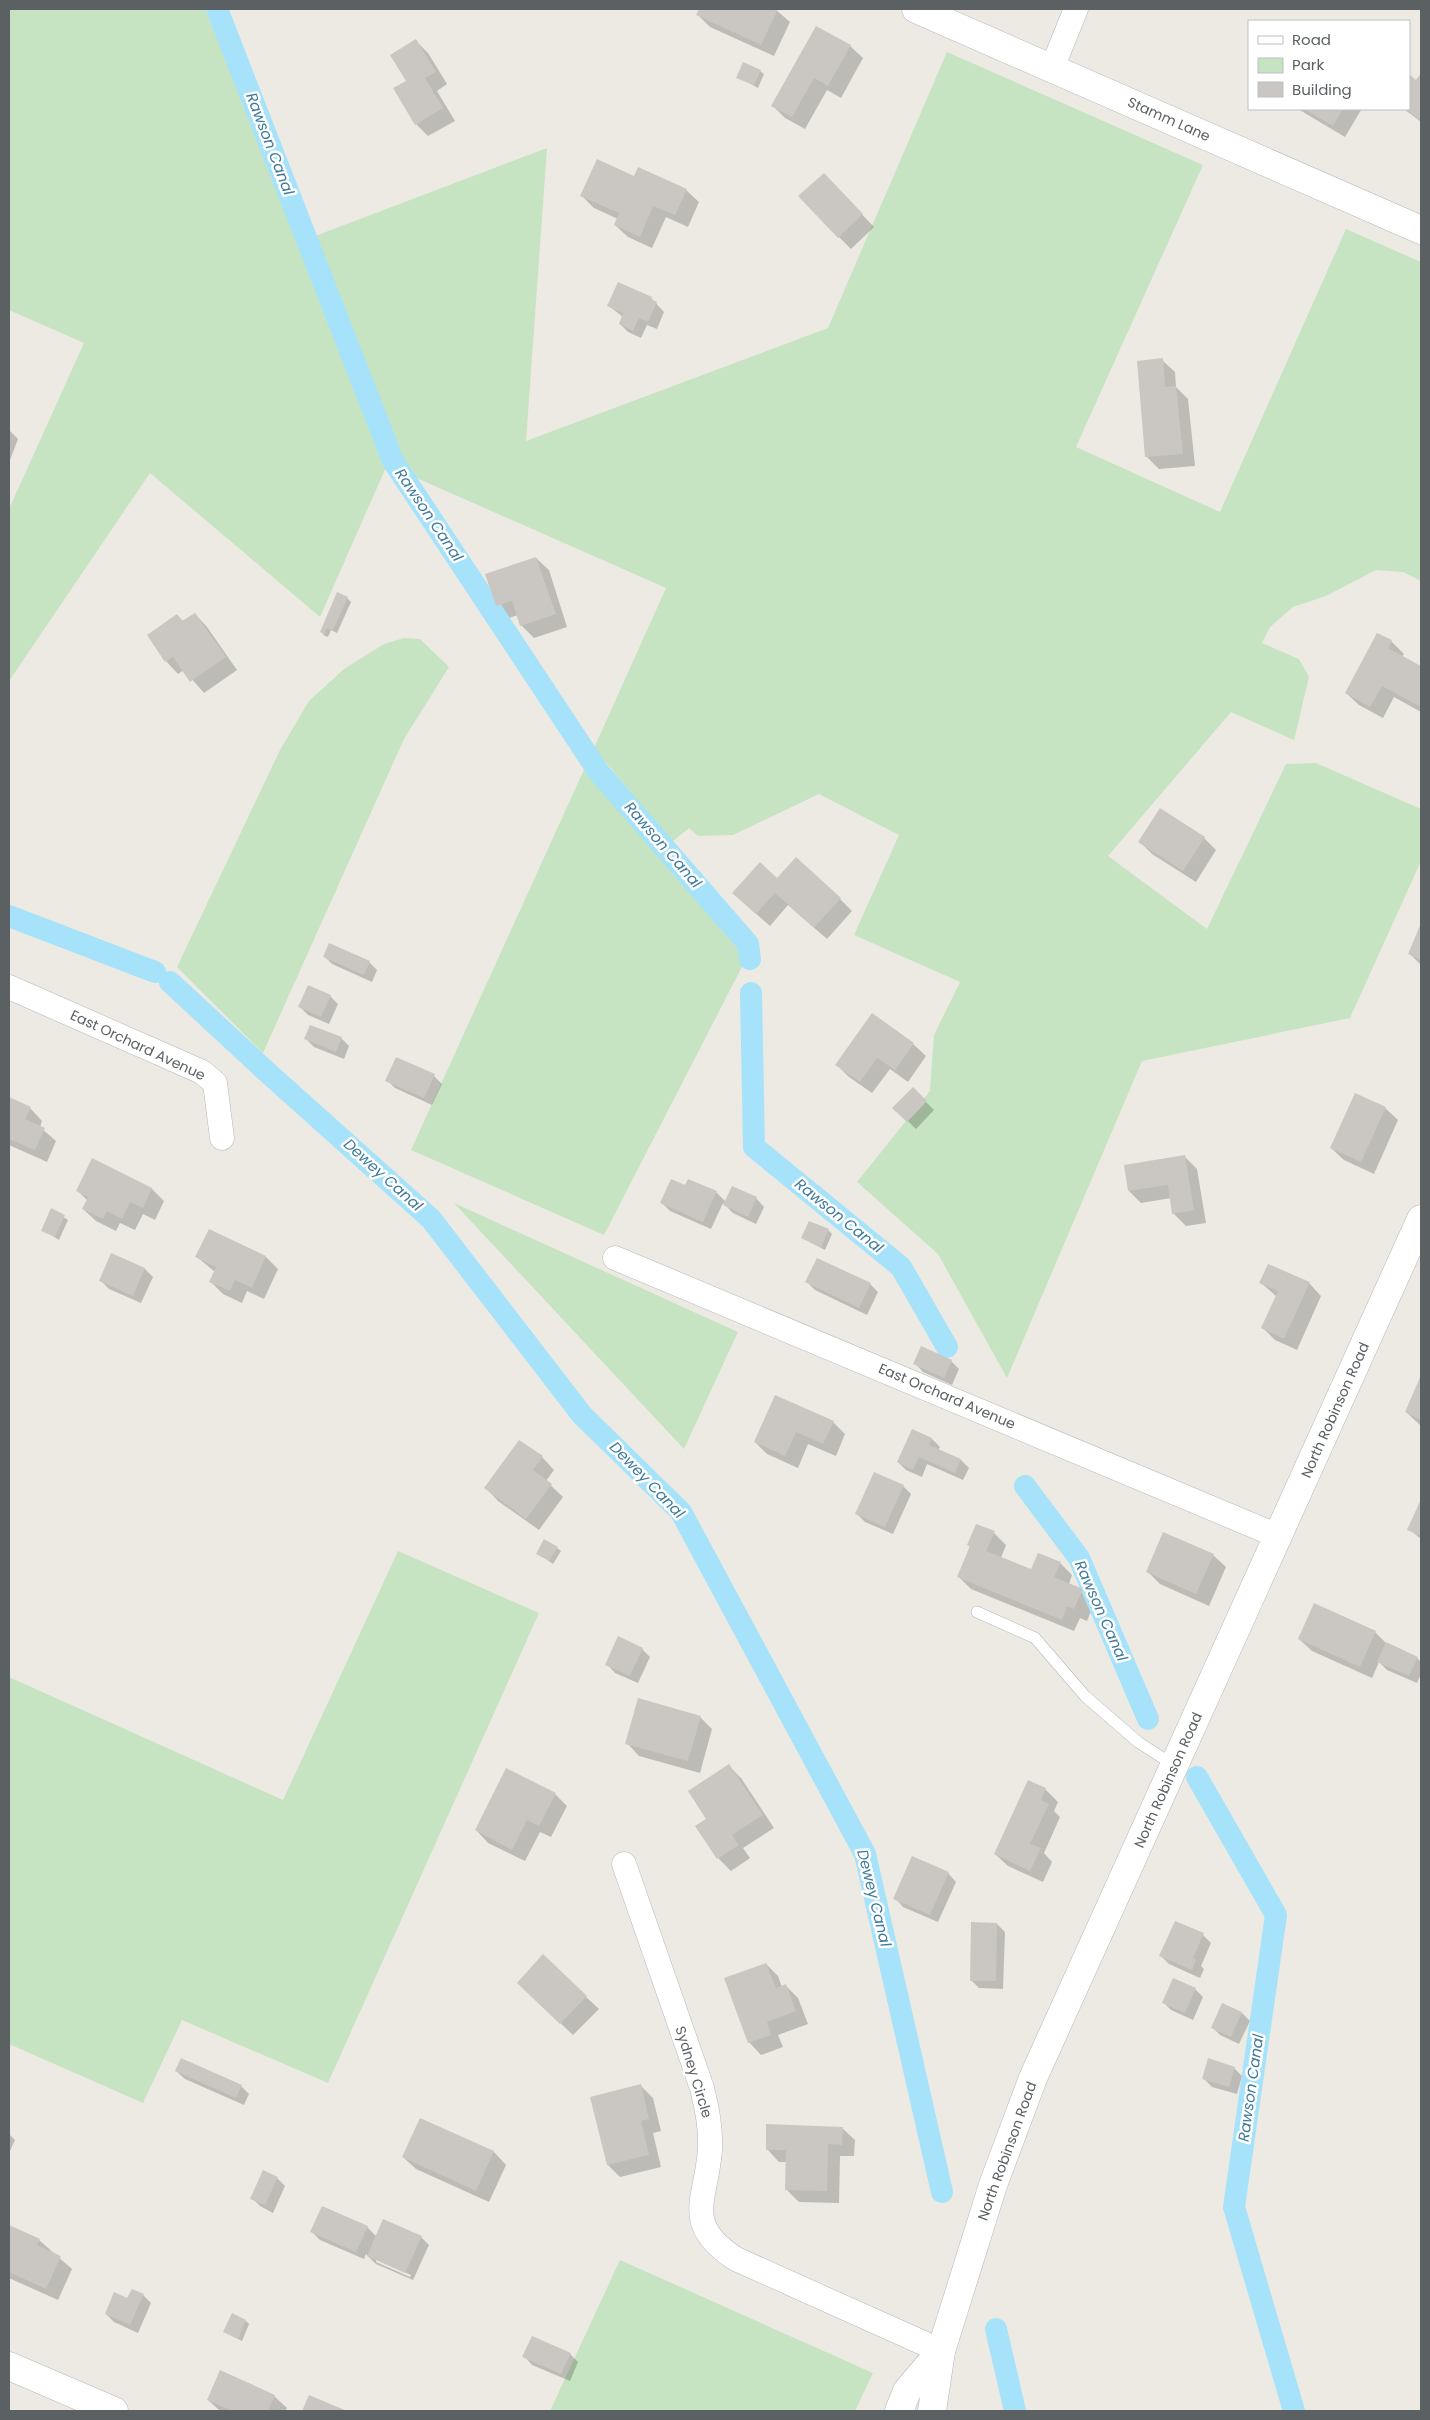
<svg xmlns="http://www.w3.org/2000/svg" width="1430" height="2420" viewBox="0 0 1430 2420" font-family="Poppins,sans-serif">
  <rect width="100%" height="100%" fill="#edeae3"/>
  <g fill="#c6e4c1">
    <polygon points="9,9 205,9 302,241 547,148 526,441 828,328 947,52 1203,165 1076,447 1220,512 1346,229 1421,262 1421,581 1403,572 1376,570 1326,596 1293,607 1270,627 1262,643 1299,659 1309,677 1294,740 1231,712 1108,856 1207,929 1286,764 1316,763 1421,809 1421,861 1350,1018 1142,1061 1007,1378 938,1254 857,1182 930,1091 934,1035 960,982 854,935 899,835 819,794 733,835 698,836 689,828 672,842 594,748 666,588 387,465 320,617 150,473 9,681 9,509 84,343 9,310"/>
    <polygon points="404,638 420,639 449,667 404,739 263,1053 177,967 280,750 309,701 344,669 384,644"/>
    <polygon points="587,763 746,959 604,1235 411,1150"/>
    <polygon points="454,1203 738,1332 684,1449"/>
    <polygon points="398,1551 539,1613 328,2083 182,2020 143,2103 9,2044 9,1677 283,1800"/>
    <polygon points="620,2260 873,2373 855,2411 550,2411"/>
  </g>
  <g fill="#0003" fill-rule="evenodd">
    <polygon points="701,9 775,9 790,22 774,56 710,27 698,15"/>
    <polygon points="416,41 428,53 447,84 437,91 455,121 428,136 416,124 407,81"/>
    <polygon points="850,46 863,58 841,98 827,90 805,129 785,118 773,106"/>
    <polygon points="760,71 764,74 758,88 738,77"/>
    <polygon points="1421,75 1421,122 1404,109 1409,109 1409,76 1416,81"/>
    <polygon points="1298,109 1360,109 1361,110 1345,137"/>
    <polygon points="635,178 686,190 699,202 688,227 666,217 652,248 628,237 615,225 618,219 594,208 582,196"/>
    <polygon points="836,187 874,227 851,249 839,237"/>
    <polygon points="651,298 664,312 657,329 647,325 641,338 628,332 620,324 623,317 609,306"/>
    <polygon points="1162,360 1175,372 1176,387 1188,399 1195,466 1159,469 1147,457"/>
    <polygon points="9,430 18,439 10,460 9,459"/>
    <polygon points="536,558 549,570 567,627 534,638 521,625 518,615 509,618 497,606"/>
    <polygon points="347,598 351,602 337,633 331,630 328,637 325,636 321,632"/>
    <polygon points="195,614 207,627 237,670 204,693 184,670 178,674 166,661 177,615 184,622"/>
    <polygon points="1378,634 1391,641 1404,654 1402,657 1421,667 1421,712 1394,697 1383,718 1359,705 1346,693"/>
    <polygon points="1204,838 1216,850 1196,882 1152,854 1140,842"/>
    <polygon points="777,879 840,899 852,911 827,939 788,905 770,926 746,905"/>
    <polygon points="1421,926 1421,965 1409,953"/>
    <polygon points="324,956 369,962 377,970 372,982 332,964"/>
    <polygon points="330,996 338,1004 329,1024 308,1015 300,1007"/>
    <polygon points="872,1015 913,1044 926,1056 908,1082 890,1069 872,1093 849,1077 837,1065"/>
    <polygon points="341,1038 349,1046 344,1059 314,1047 306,1039"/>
    <polygon points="434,1076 442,1084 432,1105 395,1088 387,1080"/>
    <polygon points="913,1089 934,1110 916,1129 894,1108"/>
    <polygon points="9,1099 30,1108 42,1121 40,1127 56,1141 47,1162 9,1145"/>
    <polygon points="1385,1108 1398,1120 1374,1174 1344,1160 1331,1148"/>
    <polygon points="1185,1157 1197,1169 1206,1223 1186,1226 1173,1213 1171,1198 1141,1203 1129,1191"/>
    <polygon points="92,1160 152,1189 164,1201 155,1220 143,1214 135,1230 120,1223 116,1231 96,1221 83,1209 87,1200 78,1191"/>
    <polygon points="686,1187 716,1192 726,1202 756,1198 764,1207 756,1224 733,1213 723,1203 711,1229 670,1211 662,1203"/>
    <polygon points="52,1210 68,1220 59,1240 43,1230"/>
    <polygon points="209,1230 266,1257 278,1269 264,1299 247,1291 242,1303 223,1294 211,1282 215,1272 197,1257"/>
    <polygon points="828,1230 832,1234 825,1250 802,1238"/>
    <polygon points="112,1255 145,1269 153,1277 141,1303 109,1289 101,1281"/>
    <polygon points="807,1282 870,1284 878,1292 867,1315 815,1290"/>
    <polygon points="1260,1282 1309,1283 1321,1296 1297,1350 1275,1340 1263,1328 1277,1297"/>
    <polygon points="951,1361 959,1369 952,1385 923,1372 915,1363"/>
    <polygon points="1421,1378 1421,1426 1406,1412"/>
    <polygon points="833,1422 845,1434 836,1456 808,1444 798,1468 767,1454 755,1442"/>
    <polygon points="912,1431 932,1439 940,1447 938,1450 961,1460 969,1468 963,1480 927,1464 922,1477 906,1470 898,1462"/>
    <polygon points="542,1457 554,1470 546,1481 563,1497 539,1530 498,1501 486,1488"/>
    <polygon points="903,1486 911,1494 893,1534 865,1522 857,1514"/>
    <polygon points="1421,1502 1421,1539 1409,1529"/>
    <polygon points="994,1533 1006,1545 1001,1558 1032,1571 1060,1563 1072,1575 1069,1584 1082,1590 1095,1602 1087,1621 1080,1618 1074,1631 971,1589 958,1576 970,1547 968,1545"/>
    <polygon points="557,1548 561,1551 553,1564 538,1553"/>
    <polygon points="1213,1555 1226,1567 1209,1606 1160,1584 1147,1571"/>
    <polygon points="1375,1632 1387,1644 1417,1658 1421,1662 1421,1674 1417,1683 1387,1670 1379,1662 1372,1678 1312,1651 1299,1639"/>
    <polygon points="642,1649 650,1657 638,1683 615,1673 607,1664"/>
    <polygon points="700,1717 712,1729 700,1773 639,1756 627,1743"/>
    <polygon points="729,1766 741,1778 774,1828 743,1848 750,1858 731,1871 718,1858 697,1826 708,1819"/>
    <polygon points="1045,1789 1058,1802 1054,1811 1060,1817 1044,1853 1052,1862 1043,1882 1008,1866 995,1854"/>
    <polygon points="555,1794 567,1806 551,1837 540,1832 525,1861 488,1843 476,1830"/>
    <polygon points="948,1873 956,1882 938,1922 903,1907 895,1898"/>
    <polygon points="997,1924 1005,1932 1003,1989 979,1988 971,1980"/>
    <polygon points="1203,1935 1211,1943 1201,1966 1204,1969 1200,1978 1169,1964 1161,1956"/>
    <polygon points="766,1964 778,1976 782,1987 786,1986 798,1998 808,2024 778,2035 783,2047 761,2055 749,2042"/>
    <polygon points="1195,1989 1203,1997 1193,2020 1171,2010 1163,2002"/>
    <polygon points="531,1995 586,1997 599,2009 573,2035"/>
    <polygon points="1242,2013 1250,2021 1239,2044 1220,2035 1212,2027"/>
    <polygon points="1234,2068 1242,2076 1237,2094 1212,2087 1204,2079"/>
    <polygon points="176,2071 241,2086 249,2094 244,2105 185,2079"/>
    <polygon points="641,2086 653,2098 661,2131 653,2133 661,2167 620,2177 608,2165"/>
    <polygon points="420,2119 494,2152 506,2165 489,2202 416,2169 403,2157"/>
    <polygon points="842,2128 855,2140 854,2156 840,2156 839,2203 799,2202 786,2189 787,2162 779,2162 767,2149"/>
    <polygon points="9,2134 15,2140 9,2153"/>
    <polygon points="277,2178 285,2186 273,2213 260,2206 252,2198"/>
    <polygon points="9,2226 39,2240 72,2269 58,2300 9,2278"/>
    <path d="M 367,2227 L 377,2237 L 421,2237 L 429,2245 L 413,2280 L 376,2264 L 366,2254 L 364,2259 L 320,2240 L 312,2232 ZM 376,2259 L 411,2275 L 410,2277 L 376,2262 Z"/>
    <polygon points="143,2295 151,2303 138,2333 114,2322 106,2314 128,2300"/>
    <polygon points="246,2321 249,2324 242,2341 225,2332"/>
    <polygon points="570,2354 578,2362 570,2381 532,2365 524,2356"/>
    <polygon points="274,2396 287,2408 285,2411 220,2411 208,2400"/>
  </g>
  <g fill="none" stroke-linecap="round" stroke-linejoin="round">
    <g stroke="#a6e3fb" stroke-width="22">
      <polyline points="217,9 393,461 598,771 748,944 750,959"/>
      <polyline points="9,916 155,972"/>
      <polyline points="170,982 267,1072 431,1219 582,1415 681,1512 865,1854 942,2192"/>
      <polyline points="751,993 754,1147 901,1267 947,1347"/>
      <polyline points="1025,1486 1079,1558 1148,1719"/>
      <polyline points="1197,1777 1276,1915 1234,2207 1294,2411"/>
      <polyline points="996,2329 1015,2411"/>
    </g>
  </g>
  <g fill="#cac7c2">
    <polygon points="699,9 778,9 761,45 696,15"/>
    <polygon points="816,26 851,45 828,86 814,78 792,117 771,106"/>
    <polygon points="416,39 436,72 425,78 443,108 415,125 393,88 406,81 390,55"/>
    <polygon points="743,62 761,70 754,85 736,78"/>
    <polygon points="1421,73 1421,121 1406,109 1409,109 1409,74 1416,80"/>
    <polygon points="1304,109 1343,109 1333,126"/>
    <polygon points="597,159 634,176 638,167 687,189 675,215 653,206 640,237 614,225 619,213 580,196"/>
    <polygon points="824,173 863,214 838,238 798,196"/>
    <polygon points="618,282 652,297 650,299 657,302 648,322 639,318 633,331 619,324 623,313 607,306"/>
    <polygon points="1163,358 1165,387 1176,386 1183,454 1145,457 1137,361"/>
    <polygon points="536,557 556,614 520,626 512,601 496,606 485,574"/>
    <polygon points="337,592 348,597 333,630 327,628 324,634 320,632"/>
    <polygon points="195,613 226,657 190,682 173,657 165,662 147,635 177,614 182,621"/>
    <polygon points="1377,633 1392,640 1388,648 1421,666 1421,707 1382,686 1370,707 1345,693"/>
    <polygon points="1160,808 1205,837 1183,871 1138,842"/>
    <polygon points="796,857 841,898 814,928 775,893 756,914 732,893 760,862 777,878"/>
    <polygon points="1421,923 1421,960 1408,954"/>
    <polygon points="329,943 370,961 364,975 323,957"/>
    <polygon points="308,985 331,995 321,1017 298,1007"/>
    <polygon points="872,1013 914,1043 895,1070 877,1058 860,1082 835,1065"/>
    <polygon points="310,1025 342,1037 336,1052 304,1039"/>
    <polygon points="396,1057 435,1074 424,1098 385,1081"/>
    <polygon points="913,1087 927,1101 907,1122 892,1108"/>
    <polygon points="1355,1093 1386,1107 1361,1162 1330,1148"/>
    <polygon points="9,1097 31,1107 25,1119 45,1128 35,1150 9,1139"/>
    <polygon points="1185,1155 1194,1210 1172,1214 1168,1185 1128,1191 1124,1165"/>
    <polygon points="92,1158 152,1188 143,1208 130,1202 122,1219 107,1211 103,1219 82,1209 88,1197 76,1191"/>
    <polygon points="671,1179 685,1185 688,1179 717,1191 703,1222 660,1203"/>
    <polygon points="732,1186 757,1197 748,1217 723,1205"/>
    <polygon points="51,1208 65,1215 55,1237 41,1231"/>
    <polygon points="809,1221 829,1229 821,1247 801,1238"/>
    <polygon points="209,1229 266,1256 252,1288 235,1280 230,1291 209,1282 216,1267 195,1257"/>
    <polygon points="111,1253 145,1268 133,1296 99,1281"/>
    <polygon points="817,1258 871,1283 859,1308 805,1282"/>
    <polygon points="1268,1264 1310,1282 1284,1339 1261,1328 1278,1291 1259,1283"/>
    <polygon points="921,1346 952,1360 944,1378 913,1364"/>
    <polygon points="1421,1375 1421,1420 1405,1412"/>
    <polygon points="775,1395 834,1421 823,1444 796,1432 785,1456 754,1442"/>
    <polygon points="912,1429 932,1438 929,1445 961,1459 955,1473 919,1457 913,1470 897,1462"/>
    <polygon points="519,1440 543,1456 533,1470 552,1484 526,1519 484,1488"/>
    <polygon points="874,1472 904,1485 885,1527 855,1514"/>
    <polygon points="1421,1499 1421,1536 1407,1530"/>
    <polygon points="976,1524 995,1531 986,1551 1031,1569 1038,1553 1061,1562 1054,1577 1083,1589 1074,1609 1067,1606 1062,1620 957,1577 970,1546 967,1545"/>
    <polygon points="1163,1532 1214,1554 1196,1594 1146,1572"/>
    <polygon points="544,1539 558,1547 549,1561 536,1554"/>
    <polygon points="1314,1603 1376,1631 1360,1667 1298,1639"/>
    <polygon points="618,1636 643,1648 630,1676 605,1665"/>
    <polygon points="1386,1642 1418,1657 1409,1676 1377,1662"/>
    <polygon points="638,1698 701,1716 688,1761 625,1744"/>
    <polygon points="729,1764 763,1815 732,1835 739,1845 717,1859 695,1826 706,1819 688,1791"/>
    <polygon points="506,1768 556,1793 539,1826 527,1820 512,1850 475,1830"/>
    <polygon points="1028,1780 1046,1788 1041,1800 1049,1804 1030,1844 1041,1848 1030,1871 994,1854"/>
    <polygon points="912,1856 949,1872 930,1915 893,1899"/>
    <polygon points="1175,1921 1204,1933 1193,1958 1196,1960 1192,1970 1159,1956"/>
    <polygon points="971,1922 997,1923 996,1981 970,1981"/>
    <polygon points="543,1954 587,1996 560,2024 517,1983"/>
    <polygon points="766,1963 776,1988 786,1984 796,2011 767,2022 771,2035 748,2043 724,1978"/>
    <polygon points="1173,1978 1196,1988 1185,2013 1162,2003"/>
    <polygon points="1222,2003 1242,2012 1231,2037 1211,2028"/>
    <polygon points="181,2058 242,2085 236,2098 175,2071"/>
    <polygon points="1208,2058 1235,2067 1229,2087 1202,2079"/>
    <polygon points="641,2084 649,2119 641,2121 649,2155 607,2165 590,2097"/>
    <polygon points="420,2118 494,2151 476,2191 402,2157"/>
    <polygon points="766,2124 843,2127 842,2145 828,2144 827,2191 785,2190 786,2150 766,2150"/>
    <polygon points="263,2170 278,2177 265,2205 250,2199"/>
    <polygon points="322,2206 368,2226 356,2252 310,2232"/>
    <polygon points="383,2219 422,2236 405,2273 367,2256"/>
    <polygon points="9,2225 40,2239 37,2245 61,2256 46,2289 9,2272"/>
    <polygon points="132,2289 144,2294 130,2325 105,2314 114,2292 127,2298"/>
    <polygon points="232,2313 246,2320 238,2339 223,2332"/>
    <polygon points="532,2336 571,2353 561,2374 522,2357"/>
    <polygon points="220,2370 275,2395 268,2411 232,2411 207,2400"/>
    <polygon points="309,2395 347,2411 302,2411"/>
  </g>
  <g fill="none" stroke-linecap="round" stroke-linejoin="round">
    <defs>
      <polyline id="service" points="977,1612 1035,1638 1085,1696 1138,1742 1175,1766"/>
      <g id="minor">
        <polyline points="1052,68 1076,9"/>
        <polyline points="9,987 202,1072 215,1083 222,1138"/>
        <polyline points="615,1258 1278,1536"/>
        <path d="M 624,1864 L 702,2088 C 707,2109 711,2128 710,2150 C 706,2201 682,2224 736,2259 L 941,2351"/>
      </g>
      <g id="tertiary">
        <polyline points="916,9 1421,230"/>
        <polyline points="9,2366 114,2411"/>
        <polyline points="899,2411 907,2391 941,2351"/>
        <polyline points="932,2411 941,2351 993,2185 1033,2078 1421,1219"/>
      </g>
    </defs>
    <use href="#service" stroke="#b4b7ba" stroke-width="12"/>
    <use href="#minor" stroke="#b4b7ba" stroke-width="25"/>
    <use href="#tertiary" stroke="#b4b7ba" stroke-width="29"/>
    <use href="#service" stroke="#fff" stroke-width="11"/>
    <use href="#minor" stroke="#fff" stroke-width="24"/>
    <use href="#tertiary" stroke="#fff" stroke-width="28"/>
  </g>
  <g text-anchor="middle" stroke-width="5" stroke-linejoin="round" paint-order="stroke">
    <g font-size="14" fill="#5b6063" stroke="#fff">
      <text transform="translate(1169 119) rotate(24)" y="5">Stamm Lane</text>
      <text transform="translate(138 1045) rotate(25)" y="5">East Orchard Avenue</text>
      <text transform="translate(947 1396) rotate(23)" y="5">East Orchard Avenue</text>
      <text transform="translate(1335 1410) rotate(-66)" y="5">North Robinson Road</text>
      <text transform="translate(1168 1780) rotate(-66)" y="5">North Robinson Road</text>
      <text transform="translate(694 2072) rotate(73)" y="5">Sydney Circle</text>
      <text transform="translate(1007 2151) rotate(-70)" y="5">North Robinson Road</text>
    </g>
    <g font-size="15" font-style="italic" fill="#3e7a9b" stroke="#fff">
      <text transform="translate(270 144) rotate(69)" y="5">Rawson Canal</text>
      <text transform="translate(429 515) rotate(56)" y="5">Rawson Canal</text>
      <text transform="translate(663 845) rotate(49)" y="5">Rawson Canal</text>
      <text transform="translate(383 1175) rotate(42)" y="5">Dewey Canal</text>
      <text transform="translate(839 1216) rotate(39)" y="5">Rawson Canal</text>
      <text transform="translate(647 1480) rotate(46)" y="5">Dewey Canal</text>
      <text transform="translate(1101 1611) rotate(66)" y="5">Rawson Canal</text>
      <text transform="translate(874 1898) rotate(76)" y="5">Dewey Canal</text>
      <text transform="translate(1251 2088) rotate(-82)" y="5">Rawson Canal</text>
    </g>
  </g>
  <rect width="1430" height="2420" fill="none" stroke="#5b6063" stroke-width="20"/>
  <rect x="1248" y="20" width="162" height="90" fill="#ffffff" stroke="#bdbfc1"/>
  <rect x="1258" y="36" width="25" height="8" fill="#ffffff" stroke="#bdbfc1"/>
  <text x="1292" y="45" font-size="15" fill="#5b6063">Road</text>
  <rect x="1258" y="58" width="25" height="15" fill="#c6e4c1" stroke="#bdbfc1"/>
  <text x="1292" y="70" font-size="15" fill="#5b6063">Park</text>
  <rect x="1258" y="82" width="25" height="15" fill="#cac7c2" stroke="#bdbfc1"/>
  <text x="1292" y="95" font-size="15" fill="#5b6063">Building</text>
</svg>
